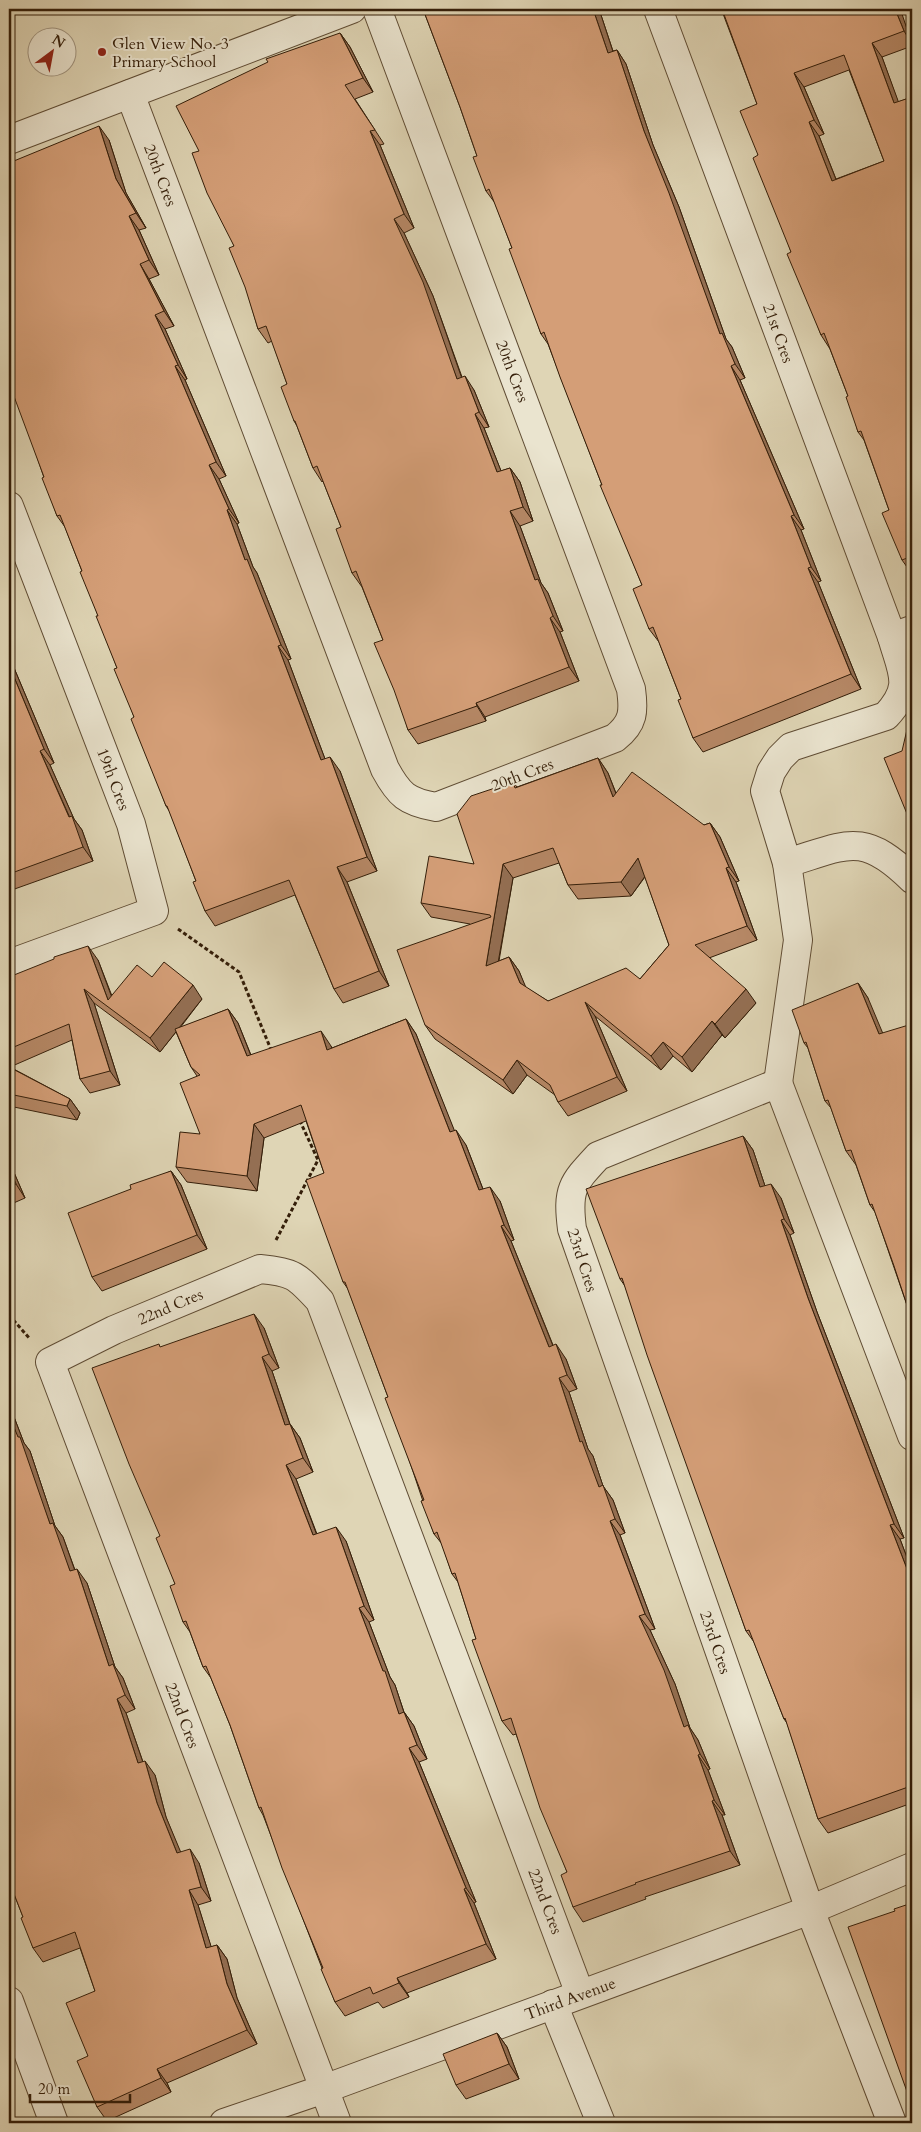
<svg xmlns="http://www.w3.org/2000/svg" width="921" height="2132" viewBox="0 0 921 2132" font-family="Cardo,serif">
  <rect width="100%" height="100%" fill="#dfd5b5"/>
  <filter id="stains"><feTurbulence type="fractalNoise" baseFrequency=".004" numOctaves="4"/><feColorMatrix values="0 0 0 0 .2 0 0 0 0 .09 0 0 0 0 .02 0 0 0 .5 -.17"/></filter>
  <radialGradient id="worn" r=".72"><stop offset=".6" stop-color="#630" stop-opacity="0"/><stop offset="1" stop-color="#630" stop-opacity=".3"/></radialGradient>
  <g fill="none" stroke-linecap="round" stroke-linejoin="round">
    <defs>
      <g id="street">
        <polyline points="658,9 892,637 912,630"/>
        <path d="M 130,94 L 385,769 C 399,795 407,802 436,807 L 615,738 C 634,723 634,711 631,689 L 377,9"/>
        <polyline points="9,140 352,9"/>
        <polyline points="9,506 131,824 154,911 9,964"/>
        <path d="M 787,863 C 847,845 862,830 912,879"/>
        <path d="M 778,1083 L 798,940 L 787,863 L 765,791 L 771,772 L 780,758 L 791,747 L 886,716 C 914,686 902,673 892,637"/>
        <polyline points="9,2001 54,2123"/>
        <polyline points="553,2004 601,2123"/>
        <polyline points="224,2123 324,2089 810,1910 912,1867"/>
        <path d="M 337,2123 L 50,1362 L 114,1330 L 260,1269 C 294,1272 297,1276 320,1301 L 580,1994"/>
        <path d="M 892,2123 L 810,1910 L 572,1229 C 567,1189 572,1184 598,1156 L 778,1083 L 912,1436"/>
      </g>
    </defs>
    <use href="#street" stroke="#5f4c34" stroke-width="30"/>
    <g stroke="#341e09" stroke-width="3" stroke-dasharray="4 2.5" stroke-linecap="butt">
      <polyline points="178,929 239,972 272,1052"/>
      <polyline points="276,1240 318,1160 300,1121"/>
      <polyline points="9,1315 30,1339"/>
    </g>
    <use href="#street" stroke="#eae4cf" stroke-width="28"/>
  </g>
  <g fill="#b68866" stroke="#341e09" fill-rule="evenodd">
    <polygon points="423,9 599,9 613,51 617,50 626,64 653,145 679,207 726,339 732,347 745,378 740,380 804,529 801,530 821,581 818,582 861,689 703,752 693,738 681,699 659,642 649,629 642,585 602,485 548,344 541,334 512,248 495,203 486,191 477,156 460,107"/>
    <path d="M 720,9 L 899,9 L 912,42 L 912,46 L 882,57 L 898,102 L 912,97 L 912,574 L 902,560 L 889,510 L 864,440 L 858,432 L 848,396 L 830,349 L 821,335 L 791,252 L 758,155 L 757,104 L 722,11 ZM 849,70 L 884,161 L 836,179 L 819,136 L 824,134 L 804,87 Z"/>
    <polygon points="340,33 350,47 373,92 355,99 384,144 380,145 414,228 404,233 433,296 462,377 474,390 489,427 484,428 501,471 510,468 520,482 533,521 520,526 541,583 548,593 563,631 560,632 579,681 485,717 486,721 418,744 408,730 383,640 362,587 352,573 341,527 323,481 322,482 313,468 297,426 294,421 287,384 272,341 268,343 258,329 234,246 199,151"/>
    <polygon points="109,140 126,193 146,228 139,230 159,275 149,279 174,326 165,329 187,379 185,380 226,476 219,479 239,523 237,524 253,567 257,573 291,659 288,660 325,759 340,771 377,871 347,882 389,986 343,1003 334,989 295,895 215,926 205,911 196,881 170,812 166,806 134,717 117,668 82,571 65,527 57,516 11,380"/>
    <polygon points="9,656 54,763 50,765 74,819 82,830 93,861 9,891"/>
    <path d="M 598,758 L 608,773 L 616,793 L 704,825 L 710,823 L 720,837 L 739,881 L 736,882 L 757,940 L 709,958 L 756,1003 L 725,1038 L 722,1035 L 692,1072 L 673,1056 L 661,1070 L 595,1016 L 627,1091 L 568,1116 L 558,1102 L 555,1095 L 527,1075 L 513,1094 L 435,1039 L 425,1025 L 470,924 L 431,917 L 421,903 L 474,864 L 513,782 L 517,787 ZM 559,863 L 568,885 L 578,899 L 631,896 L 645,877 L 669,945 L 640,979 L 548,1001 L 525,987 L 519,971 L 509,957 L 499,961 L 513,878 Z"/>
    <polygon points="98,960 112,996 152,977 202,999 180,1028 228,1009 238,1023 251,1055 331,1046 332,1048 406,1019 416,1034 454,1131 466,1145 483,1189 500,1201 514,1240 511,1241 553,1345 566,1359 577,1389 569,1392 588,1449 593,1456 603,1486 613,1500 625,1533 620,1535 655,1629 650,1630 675,1684 690,1728 698,1740 710,1769 708,1770 725,1815 722,1815 740,1865 645,1897 646,1899 583,1922 573,1907 567,1872 516,1734 513,1735 502,1721 458,1582 452,1574 442,1544 434,1534 388,1397 348,1289 343,1282 324,1173 306,1121 264,1138 257,1191 187,1182 176,1167 200,1134 197,1076 191,1067 176,1032 160,1052 94,1003 120,1085 90,1093 80,1079 72,1040 10,1067 70,1099 80,1113 77,1120 9,1106 9,1048 11,1048"/>
    <polygon points="858,983 868,998 911,1317 875,1212 870,1205 856,1165 846,1151 831,1108 825,1101 808,1048 804,1043"/>
    <polygon points="743,1136 753,1150 765,1186 781,1198 794,1233 790,1235 817,1312 904,1538 900,1539 912,1571 912,1803 828,1833 818,1819 787,1723 784,1719 754,1642 746,1631 625,1286 620,1279"/>
    <polygon points="9,1140 14,1153 9,1155"/>
    <polygon points="9,1161 25,1198 9,1205"/>
    <polygon points="171,1171 181,1185 207,1249 102,1291 92,1277 131,1189"/>
    <polygon points="264,1328 279,1368 272,1371 290,1424 300,1438 313,1472 296,1479 317,1534 346,1541 374,1620 369,1622 390,1677 395,1685 404,1712 414,1726 427,1759 419,1762 476,1902 474,1903 496,1959 407,1993 409,1997 383,2008 378,2002 345,2016 335,2002 263,1815 259,1808 230,1725 211,1678 203,1667 190,1632 183,1622 175,1584 160,1536 161,1347"/>
    <polygon points="9,1371 14,1387 9,1389"/>
    <polygon points="9,1404 24,1443 30,1451 55,1526 63,1537 75,1570 87,1583 115,1667 123,1678 135,1709 126,1713 143,1762 155,1775 166,1817 180,1852 199,1863 211,1901 198,1905 211,1947 217,1945 227,1959 237,1998 257,2044 167,2083 171,2092 107,2121 97,2107 88,2056 95,1991 80,1948 43,1962 33,1948 23,1917 9,1881"/>
    <polygon points="912,1903 912,2103 910,2100 895,1911"/>
    <polygon points="497,2033 507,2047 519,2079 466,2099 456,2085"/>
  </g>
  <g fill="#946f53" stroke="#341e09">
    <polygon points="593,9 599,9 618,67 608,53"/>
    <polygon points="895,9 899,9 901,11 912,44 904,31"/>
    <polygon points="340,33 350,47 373,92 363,78"/>
    <polygon points="872,43 882,57 904,117 894,103"/>
    <polygon points="617,50 626,64 653,145 679,207 726,339 732,347 745,378 735,364 720,334 644,131"/>
    <polygon points="794,73 804,87 824,134 814,120"/>
    <polygon points="809,122 819,136 842,195 832,181"/>
    <polygon points="99,126 109,140 126,193 146,228 136,213 116,179"/>
    <polygon points="370,131 380,145 414,228 404,214"/>
    <polygon points="129,216 139,230 159,275 149,260"/>
    <polygon points="394,219 404,233 433,296 467,393 457,379"/>
    <polygon points="140,264 149,279 174,326 164,311"/>
    <polygon points="155,315 165,329 187,379 178,365"/>
    <polygon points="175,366 185,380 226,476 216,462"/>
    <polygon points="731,366 740,380 804,529 794,515"/>
    <polygon points="465,376 474,390 489,427 479,412"/>
    <polygon points="475,414 484,428 507,486 497,472"/>
    <polygon points="209,465 219,479 239,523 229,509"/>
    <polygon points="510,468 520,482 533,521 523,507"/>
    <polygon points="227,510 237,524 253,567 257,573 291,659 281,645 245,560"/>
    <polygon points="510,511 520,526 541,583 548,593 563,631 553,616 535,580"/>
    <polygon points="791,516 801,530 821,581 811,567"/>
    <polygon points="808,568 818,582 861,689 851,674"/>
    <polygon points="550,618 560,632 579,681 569,667"/>
    <polygon points="278,646 288,660 331,775 321,760"/>
    <polygon points="9,656 54,763 44,749 9,665"/>
    <polygon points="476,703 485,717 486,721 477,706"/>
    <polygon points="40,751 50,765 74,819 82,830 93,861 83,847"/>
    <polygon points="330,757 340,771 377,871 367,857"/>
    <polygon points="598,758 608,773 623,812 613,797"/>
    <polygon points="710,823 720,837 739,881 729,867"/>
    <polygon points="638,858 648,872 631,896 621,882"/>
    <polygon points="503,864 513,878 495,980 486,966"/>
    <polygon points="337,867 347,882 389,986 379,971"/>
    <polygon points="726,868 736,882 757,940 747,926"/>
    <polygon points="88,946 98,960 118,1014 108,1000"/>
    <polygon points="509,957 519,971 530,997 520,983"/>
    <polygon points="858,983 868,998 889,1048 879,1034"/>
    <polygon points="193,985 202,999 160,1052 150,1038"/>
    <polygon points="84,989 94,1003 120,1085 110,1071"/>
    <polygon points="746,989 756,1003 725,1038 715,1024"/>
    <polygon points="585,1002 595,1016 627,1091 617,1077"/>
    <polygon points="228,1009 238,1023 257,1071 247,1056"/>
    <polygon points="406,1019 416,1034 461,1147 450,1132"/>
    <polygon points="712,1021 722,1035 692,1072 682,1057"/>
    <polygon points="321,1031 331,1046 337,1064 327,1050"/>
    <polygon points="663,1042 673,1056 661,1070 651,1056"/>
    <polygon points="517,1060 527,1075 513,1094 503,1080"/>
    <polygon points="70,1099 80,1113 77,1120 67,1106"/>
    <polygon points="254,1124 264,1138 257,1191 247,1176"/>
    <polygon points="456,1130 466,1145 489,1205 479,1190"/>
    <polygon points="743,1136 753,1150 770,1201 760,1187"/>
    <polygon points="9,1140 14,1153 9,1145"/>
    <polygon points="9,1161 25,1198 16,1184 9,1169"/>
    <polygon points="171,1171 181,1185 207,1249 197,1235"/>
    <polygon points="771,1184 781,1198 794,1233 784,1219"/>
    <polygon points="490,1187 500,1201 514,1240 504,1225"/>
    <polygon points="781,1220 790,1235 817,1312 904,1538 894,1524 808,1298"/>
    <polygon points="501,1226 511,1241 559,1361 549,1347"/>
    <polygon points="254,1314 264,1328 279,1368 269,1354"/>
    <polygon points="556,1344 566,1359 577,1389 567,1375"/>
    <polygon points="262,1357 272,1371 295,1440 285,1425"/>
    <polygon points="9,1371 14,1387 9,1379"/>
    <polygon points="559,1378 569,1392 588,1449 593,1456 603,1486 613,1500 625,1533 615,1519 599,1487 580,1442"/>
    <polygon points="9,1404 24,1443 30,1451 55,1526 63,1537 80,1585 70,1571 50,1524 9,1415"/>
    <polygon points="290,1424 300,1438 313,1472 303,1458"/>
    <polygon points="286,1465 296,1479 322,1549 313,1535"/>
    <polygon points="610,1521 620,1535 655,1629 645,1614"/>
    <polygon points="890,1525 900,1539 912,1571 912,1582"/>
    <polygon points="336,1527 346,1541 374,1620 364,1606"/>
    <polygon points="77,1569 87,1583 115,1667 123,1678 135,1709 125,1695 109,1666"/>
    <polygon points="359,1608 369,1622 390,1677 395,1685 409,1728 399,1714"/>
    <polygon points="639,1616 650,1630 675,1684 690,1728 698,1740 710,1769 700,1754 684,1727"/>
    <polygon points="117,1699 126,1713 148,1777 138,1763"/>
    <polygon points="404,1712 414,1726 427,1759 417,1745"/>
    <polygon points="409,1748 419,1762 476,1902 466,1888"/>
    <polygon points="698,1755 708,1770 725,1815 714,1800"/>
    <polygon points="145,1761 155,1775 166,1817 187,1867 177,1853 157,1803"/>
    <polygon points="712,1801 722,1815 740,1865 730,1851"/>
    <polygon points="190,1849 199,1863 211,1901 201,1887"/>
    <polygon points="464,1889 474,1903 496,1959 486,1944"/>
    <polygon points="189,1890 198,1905 216,1962 206,1948"/>
    <polygon points="217,1945 227,1959 237,1998 257,2044 247,2030 227,1984"/>
    <polygon points="397,1978 407,1993 409,1997 399,1983"/>
    <polygon points="497,2033 507,2047 519,2079 509,2064"/>
    <polygon points="157,2069 167,2083 171,2092 161,2078"/>
  </g>
  <g fill="#d49e77" stroke="#341e09" fill-rule="evenodd">
    <polygon points="423,9 593,9 608,53 617,50 644,131 669,193 720,334 722,333 735,364 731,366 794,515 791,516 811,567 808,568 851,674 693,738 678,700 681,699 653,627 649,629 633,589 642,585 600,485 602,485 560,377 544,332 541,334 509,249 512,248 489,189 486,191 473,157 477,156 460,107"/>
    <path d="M 722,9 L 895,9 L 904,31 L 872,43 L 894,103 L 912,97 L 912,556 L 902,560 L 882,513 L 889,510 L 861,431 L 858,432 L 846,397 L 848,396 L 824,333 L 821,335 L 787,254 L 791,252 L 753,158 L 758,155 L 740,111 L 757,104 ZM 844,55 L 884,161 L 832,181 L 809,122 L 814,120 L 794,73 Z"/>
    <polygon points="340,33 363,78 345,85 375,130 370,131 404,214 394,219 423,282 457,379 465,376 479,412 475,414 497,472 510,468 523,507 510,511 535,580 538,579 553,616 550,618 569,667 476,703 477,706 408,730 394,690 374,643 383,640 356,571 352,573 336,529 341,527 317,466 313,468 295,421 294,421 281,387 287,384 266,326 258,329 245,287 229,248 234,246 207,193 192,153 199,151 176,106 268,62 266,59"/>
    <polygon points="99,126 116,179 136,213 129,216 149,260 140,264 164,311 155,315 178,365 175,366 216,462 209,465 229,509 227,510 245,560 247,559 281,645 278,646 321,760 330,757 367,857 337,867 379,971 334,989 289,880 205,911 193,882 196,881 167,806 166,806 131,719 134,717 114,669 117,668 96,616 98,616 80,572 82,571 60,515 57,516 42,478 44,477 9,383 9,381 11,380 9,373 9,163"/>
    <polygon points="9,665 44,749 40,751 69,817 72,816 83,847 9,874"/>
    <polygon points="912,708 912,826 884,758 902,751"/>
    <path d="M 598,758 L 613,797 L 632,772 L 704,825 L 710,823 L 729,867 L 726,868 L 747,926 L 695,945 L 746,989 L 715,1024 L 712,1021 L 682,1057 L 663,1042 L 651,1056 L 585,1002 L 617,1077 L 558,1102 L 550,1085 L 517,1060 L 503,1080 L 425,1025 L 397,950 L 491,917 L 490,915 L 421,903 L 429,856 L 474,864 L 457,814 L 471,796 L 513,782 L 515,788 ZM 553,848 L 568,885 L 621,882 L 638,858 L 669,945 L 640,979 L 626,968 L 548,1001 L 520,983 L 509,957 L 486,966 L 503,864 Z"/>
    <polygon points="88,946 108,1000 137,965 152,977 164,962 193,985 150,1038 84,989 110,1071 80,1079 69,1024 9,1049 9,1048 11,1048 9,1043 9,977 54,959 54,957"/>
    <polygon points="858,983 879,1034 912,1024 912,1326 909,1318 911,1317 894,1266 872,1204 870,1205 851,1150 846,1151 828,1100 825,1101 806,1042 804,1043 792,1010"/>
    <polygon points="228,1009 247,1056 321,1031 327,1050 406,1019 450,1132 456,1130 479,1190 490,1187 504,1225 501,1226 549,1347 556,1344 567,1375 559,1378 580,1442 582,1441 599,1487 603,1485 615,1519 610,1521 645,1614 639,1616 664,1670 684,1727 688,1725 700,1754 698,1755 714,1800 712,1801 730,1851 635,1883 636,1884 573,1907 561,1875 567,1872 540,1808 511,1718 502,1721 483,1670 472,1640 476,1639 455,1573 452,1574 437,1532 434,1534 421,1501 424,1500 385,1398 388,1397 345,1282 343,1282 306,1180 324,1173 301,1105 254,1124 247,1176 176,1167 180,1132 200,1134 180,1083 200,1075 191,1067 175,1029"/>
    <polygon points="9,1067 70,1099 67,1106 9,1094"/>
    <polygon points="743,1136 760,1187 771,1184 784,1219 781,1220 808,1298 894,1524 890,1525 912,1582 912,1788 911,1786 818,1819 785,1718 784,1719 749,1630 746,1631 647,1355 622,1278 620,1279 586,1189"/>
    <polygon points="9,1169 16,1184 9,1187"/>
    <polygon points="171,1171 197,1235 92,1277 68,1213 131,1189 130,1185"/>
    <polygon points="254,1314 269,1354 262,1357 285,1425 290,1424 303,1458 286,1465 313,1535 336,1527 364,1606 359,1608 383,1671 385,1671 399,1714 404,1712 417,1745 409,1748 466,1888 464,1889 486,1944 397,1978 399,1983 373,1994 370,1987 335,2002 321,1969 323,1968 282,1868 261,1807 259,1808 230,1725 206,1666 203,1667 186,1621 183,1622 170,1586 175,1584 156,1538 160,1536 129,1464 92,1368 159,1344 160,1347"/>
    <polygon points="9,1415 18,1437 20,1437 50,1524 53,1523 70,1571 77,1569 109,1666 113,1664 125,1695 117,1699 138,1763 145,1761 157,1803 177,1853 190,1849 201,1887 189,1890 206,1948 217,1945 227,1984 247,2030 157,2069 161,2078 97,2107 77,2061 88,2056 66,2003 95,1991 75,1932 33,1948 21,1918 23,1917 9,1881"/>
    <polygon points="912,1903 912,1982 909,1983 912,1992 912,2099 910,2100 848,1927 895,1911 894,1909"/>
    <polygon points="497,2033 509,2064 456,2085 443,2054"/>
  </g>
  <circle fill="#8f2418" stroke="#eae4cf" stroke-width="2" cx="102" cy="52" r="5"/>
  <g text-anchor="middle" stroke-width="4" stroke-linejoin="round" paint-order="stroke">
    <g font-size="16" fill="#341e09" stroke="#eae4cf" text-anchor="start">
      <text x="112" y="49">Glen View No. 3<tspan x="112" dy="18">Primary School</tspan></text>
    </g>
    <g font-size="16" fill="#341e09" stroke="#eae4cf">
      <text transform="translate(161 175) rotate(69)" y="6">20th Cres</text>
      <text transform="translate(779 333) rotate(70)" y="6">21st Cres</text>
      <text transform="translate(513 371) rotate(69)" y="6">20th Cres</text>
      <text transform="translate(522 774) rotate(-21)" y="6">20th Cres</text>
      <text transform="translate(114 779) rotate(69)" y="6">19th Cres</text>
      <text transform="translate(583 1260) rotate(72)" y="6">23rd Cres</text>
      <text transform="translate(170 1306) rotate(-23)" y="6">22nd Cres</text>
      <text transform="translate(716 1642) rotate(71)" y="6">23rd Cres</text>
      <text transform="translate(183 1715) rotate(69)" y="6">22nd Cres</text>
      <text transform="translate(546 1901) rotate(69)" y="6">22nd Cres</text>
      <text transform="translate(570 1998) rotate(-20)" y="6">Third Avenue</text>
    </g>
  </g>
  <rect width="921" height="2132" fill="none" stroke="#dfd5b5" stroke-width="30"/>
  <rect x="10" y="10" width="901" height="2112" fill="none" stroke="#341e09" stroke-width="2.5"/>
  <rect x="15" y="15" width="891" height="2102" fill="none" stroke="#341e09"/>
  <g transform="translate(52 52) rotate(32)"><circle r="24" fill="#eae4cf" stroke="#a19580"/>
  <path d="M0-4L9 19L0 12L-9 19Z" fill="#8f2418"/>
  <text y="-8" font-size="14" font-weight="bold" text-anchor="middle" fill="#341e09">N</text>
  </g>
  <path d="M30 2094v8h100v-8" fill="none" stroke="#341e09" stroke-width="2.5"/>
  <text x="38" y="2094" font-size="15" fill="#341e09" stroke="#eae4cf" stroke-width="4" paint-order="stroke">20 m</text>
  <rect width="100%" height="100%" filter="url(#stains)"/>
  <rect width="100%" height="100%" fill="url(#worn)"/>
</svg>
